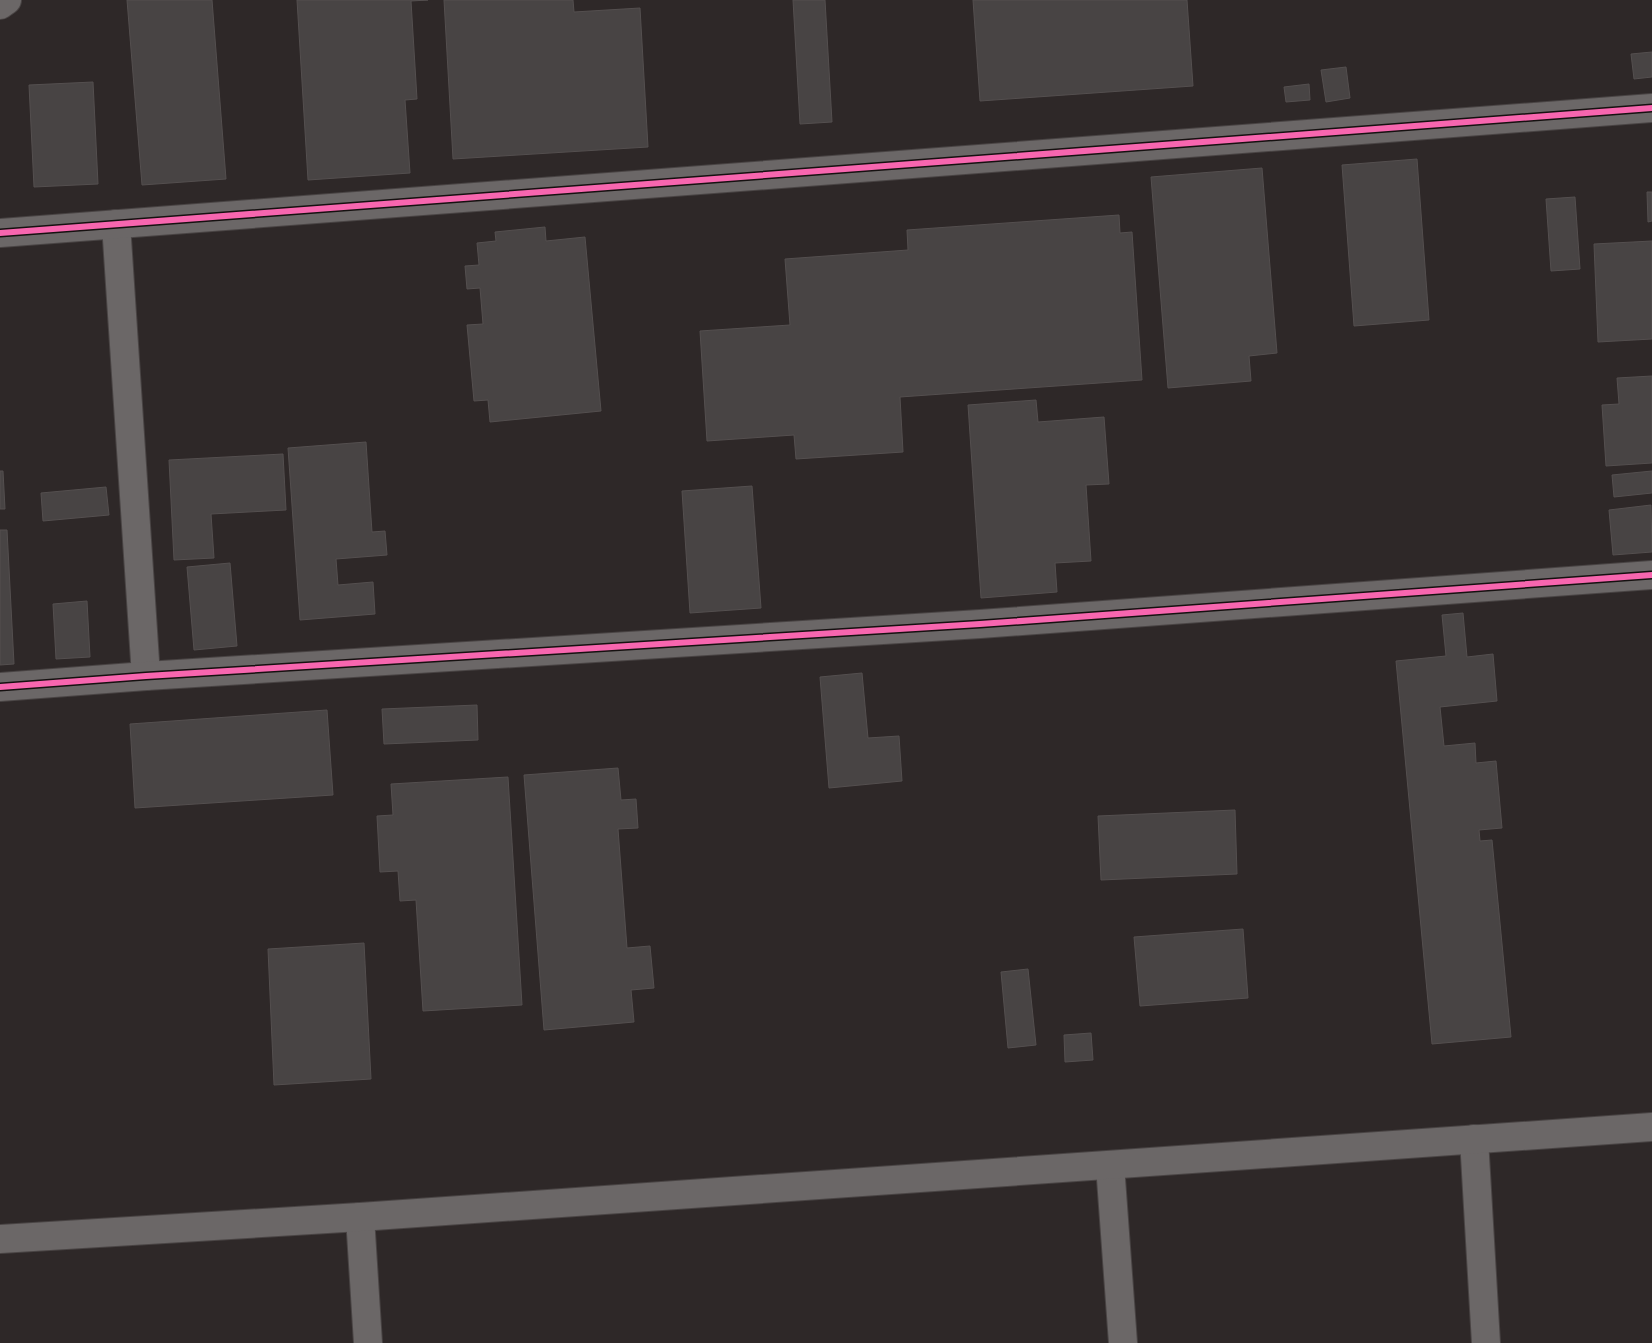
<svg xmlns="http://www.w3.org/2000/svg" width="1652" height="1343" viewBox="0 0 1652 1343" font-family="Inter,sans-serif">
  <rect width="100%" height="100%" fill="#2e2828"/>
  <g fill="#484444" stroke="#544f4f">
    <polygon points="127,0 212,0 226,179 142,185"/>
    <polygon points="297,0 428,0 411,1 417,99 405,100 410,173 308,180"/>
    <polygon points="444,0 573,0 574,12 640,8 648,147 453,159"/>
    <polygon points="793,0 825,0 832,122 800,124"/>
    <polygon points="973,0 1187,0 1193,86 980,101"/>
    <polygon points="1652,52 1652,77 1634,79 1631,54"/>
    <polygon points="1346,67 1350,98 1326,102 1321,70"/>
    <polygon points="93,82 98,184 34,187 29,85"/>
    <polygon points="1309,84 1310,100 1286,102 1284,87"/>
    <polygon points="1417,159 1429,320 1354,326 1342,165"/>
    <polygon points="1262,168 1277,353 1249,356 1251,381 1168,388 1151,177"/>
    <polygon points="1647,192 1652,192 1652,221 1648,222"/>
    <polygon points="1575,197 1580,269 1551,271 1546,199"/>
    <polygon points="1119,215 1120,233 1132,232 1142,380 900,397 903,452 796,459 794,435 707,441 700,331 790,325 785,259 908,250 907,230"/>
    <polygon points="545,227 546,241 585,237 601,411 490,422 488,400 474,401 467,325 483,324 480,288 467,289 465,266 479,265 477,243 496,241 495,232"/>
    <polygon points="1652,241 1652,339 1598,342 1594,244"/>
    <polygon points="1652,376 1652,463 1606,466 1602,405 1619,404 1617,378"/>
    <polygon points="1036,400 1038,422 1104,417 1109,484 1086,485 1091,561 1055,563 1057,592 981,598 968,405"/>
    <polygon points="366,442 372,532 385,531 387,555 336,559 338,585 373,582 375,614 300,620 288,448"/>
    <polygon points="283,454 286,510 211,514 214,558 174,560 169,460"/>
    <polygon points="0,471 3,471 5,509 0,509"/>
    <polygon points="1652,471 1652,493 1614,497 1612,475"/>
    <polygon points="752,486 761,608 690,613 682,491"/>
    <polygon points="106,487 109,515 43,521 41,493"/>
    <polygon points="1651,505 1652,552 1613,555 1609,510"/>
    <polygon points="0,530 7,530 14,664 0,665"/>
    <polygon points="230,563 237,646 194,650 187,567"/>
    <polygon points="87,601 90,657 56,659 53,604"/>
    <polygon points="1463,613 1467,657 1493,654 1497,701 1440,707 1444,746 1475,743 1476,763 1496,761 1502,828 1479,830 1480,841 1492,840 1511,1037 1432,1044 1396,661 1446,656 1442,615"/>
    <polygon points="862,673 868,738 899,736 902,781 829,788 820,677"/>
    <polygon points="477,705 478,740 384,744 382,709"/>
    <polygon points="327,710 333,795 135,808 130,724"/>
    <polygon points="618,768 621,800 636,799 638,828 618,829 627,948 650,946 654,988 631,990 634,1022 544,1030 524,775"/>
    <polygon points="508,777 522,1005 423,1011 416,900 400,901 398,871 380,872 377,816 393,815 391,784"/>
    <polygon points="1235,810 1237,874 1101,880 1098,816"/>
    <polygon points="1243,929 1248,998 1140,1006 1134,937"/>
    <polygon points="364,943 371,1079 274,1085 268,949"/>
    <polygon points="1028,969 1036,1045 1008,1048 1001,972"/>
    <polygon points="1091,1033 1093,1060 1065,1062 1064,1035"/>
  </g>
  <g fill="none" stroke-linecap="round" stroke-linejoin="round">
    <defs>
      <g id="minor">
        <polyline points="0,5 7,0"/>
        <polyline points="116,224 146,676"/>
        <polyline points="0,233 1652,108"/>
        <polyline points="0,687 146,676 980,624 1652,575"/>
        <polyline points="1474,1139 1486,1343"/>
        <polyline points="1110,1165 1123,1343"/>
        <polyline points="360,1217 368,1343"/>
        <polyline points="0,1239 360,1217 1652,1127"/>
      </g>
    </defs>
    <use href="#minor" stroke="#494444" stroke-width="30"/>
    <use href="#minor" stroke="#6b6767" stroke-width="28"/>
    <defs>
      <g id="cycleway">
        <polyline points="0,233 1652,108"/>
        <polyline points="0,687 146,676 980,624 1652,575"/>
      </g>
    </defs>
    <use href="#cycleway" stroke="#151110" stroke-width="9"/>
    <use href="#cycleway" stroke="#f766af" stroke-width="6"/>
  </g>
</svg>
